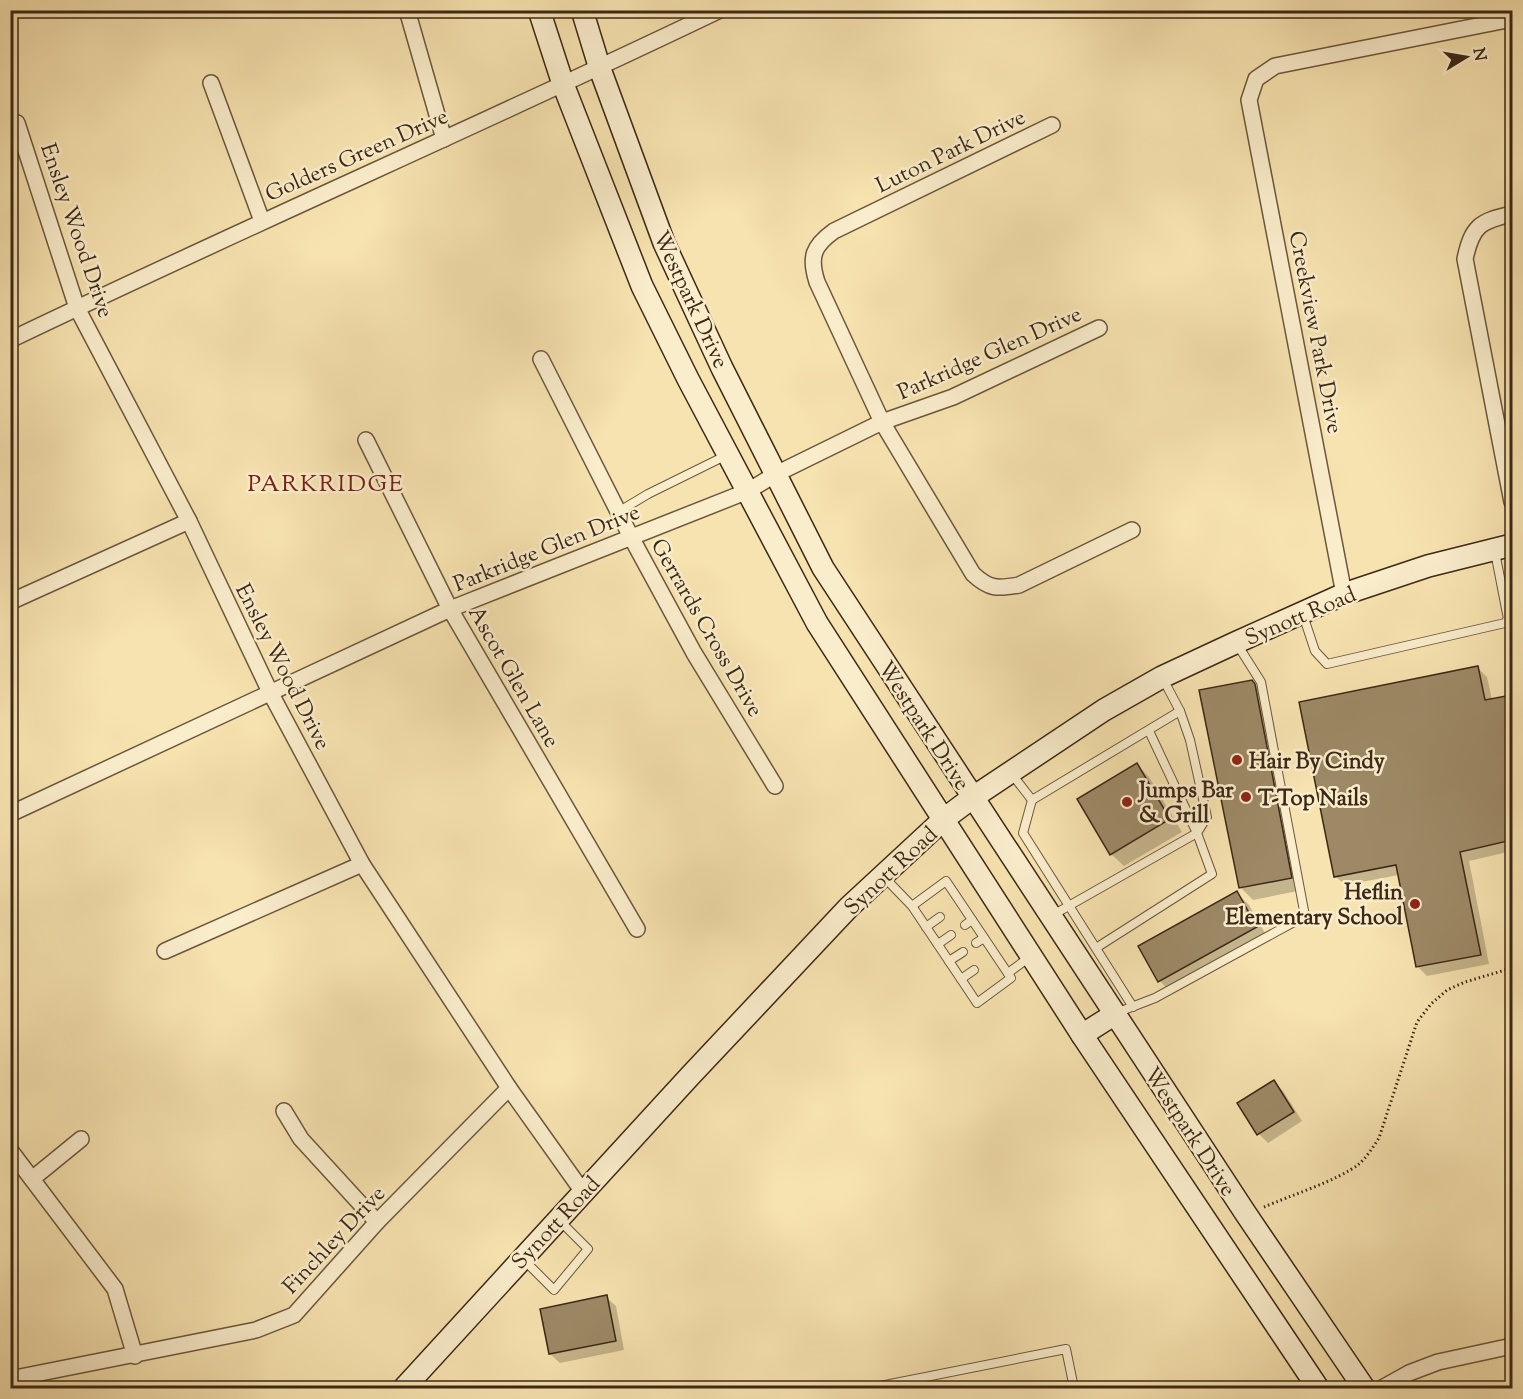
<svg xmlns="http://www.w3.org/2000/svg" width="1523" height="1399" viewBox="0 0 1523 1399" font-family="'Sorts Mill Goudy',serif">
  <rect width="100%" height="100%" fill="#f7e3b0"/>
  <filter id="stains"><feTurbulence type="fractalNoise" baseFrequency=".00333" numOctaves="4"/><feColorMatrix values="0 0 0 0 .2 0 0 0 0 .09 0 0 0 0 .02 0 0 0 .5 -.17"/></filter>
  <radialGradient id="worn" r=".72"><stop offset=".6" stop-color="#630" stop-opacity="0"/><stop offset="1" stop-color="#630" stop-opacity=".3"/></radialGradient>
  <g fill="#0003">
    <polygon points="1478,668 1487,677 1492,700 1512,696 1512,851 1469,861 1489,964 1427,976 1418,967 1399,875 1345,885 1335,876"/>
    <polygon points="1252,681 1265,694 1303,890 1253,900 1240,887"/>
    <polygon points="1137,765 1149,777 1182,832 1124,866 1111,854"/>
    <polygon points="1237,893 1249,905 1269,940 1172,994 1160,981 1140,947"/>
    <polygon points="1274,1082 1283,1091 1302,1121 1268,1143 1259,1134"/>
    <polygon points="606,1297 616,1306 624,1350 560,1363 550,1354"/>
  </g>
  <g fill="#9d8966" stroke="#3c2816" stroke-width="1.5">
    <polygon points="1478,666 1485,700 1512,695 1512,805 1507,806 1512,840 1460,852 1481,955 1416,967 1396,865 1334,877 1299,702"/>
    <polygon points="1252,680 1255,684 1292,878 1239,888 1199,690"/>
    <polygon points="1137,763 1170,819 1110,855 1077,799"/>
    <polygon points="1237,891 1257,927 1158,982 1138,946"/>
    <polygon points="1274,1080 1294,1112 1257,1135 1237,1103"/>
    <polygon points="607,1295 616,1341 549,1354 540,1309"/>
  </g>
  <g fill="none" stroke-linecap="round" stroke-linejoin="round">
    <defs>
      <g id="lane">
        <polyline points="618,512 648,494 727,455"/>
        <polyline points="1303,615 1315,651 1327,664 1505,623 1508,619 1495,552"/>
        <polyline points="1011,773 1032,800 1180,711"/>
        <polyline points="1032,800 1023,833 1133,1007"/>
        <polyline points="884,877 912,906 977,1003 1011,978 946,881 912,906"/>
        <polyline points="1051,916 1197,833 1207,817 1190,740 1180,711 1163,679"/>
        <polyline points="965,925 972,920"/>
        <polyline points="926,927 940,917"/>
        <polyline points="976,943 984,938"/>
        <polyline points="938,944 951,935"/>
        <polyline points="1096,948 1212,874 1197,833 1149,731"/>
        <polyline points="949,961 963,952"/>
        <polyline points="1008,973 1031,956"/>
        <polyline points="961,979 974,970"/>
        <polyline points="1116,1013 1155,998 1305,916 1261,682 1237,644"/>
        <polyline points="523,1259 554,1290 588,1249 559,1220"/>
        <polyline points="870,1388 1066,1349 1074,1388"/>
      </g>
      <g id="street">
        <polyline points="407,10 444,139"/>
        <polyline points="211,83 262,221"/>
        <polyline points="17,123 77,308 189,521 270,692 362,864 509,1088 583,1192"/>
        <path d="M 1052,125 L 834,231 C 813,246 809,257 817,282 L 882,422 L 973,574 C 989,589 997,589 1019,585 L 1132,530"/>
        <path d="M 1512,214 C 1480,221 1472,226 1465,259 L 1512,502"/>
        <path d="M 10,340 C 245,227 485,123 720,10"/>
        <polyline points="541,359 631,537 694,653 775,786"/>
        <polyline points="366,440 450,609 637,929"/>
        <polyline points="1344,594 1249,100 1256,79 1275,66 1512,19"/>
        <polyline points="10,602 189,521"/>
        <polyline points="10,814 450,609 748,491 776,474 882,422 953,397 1099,328"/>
        <polyline points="165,951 362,864"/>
        <polyline points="284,1111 301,1139 377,1222"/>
        <polyline points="10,1150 115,1289 135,1356"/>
        <polyline points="32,1179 81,1139"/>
        <polyline points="10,1379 256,1330 294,1315 377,1222 509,1088"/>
        <polyline points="1382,1388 1409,1373 1438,1362 1512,1346"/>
      </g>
      <g id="secondary">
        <polyline points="539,10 563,84 642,286 688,379 817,623 1082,1035 1318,1388"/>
        <polyline points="582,10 600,69 664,243 722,368 823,568 1246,1214 1364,1388"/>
        <polyline points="1082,1035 1115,1014"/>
        <polyline points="404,1388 690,1076 849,907 944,819 972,798 1104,710 1162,677 1235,643 1344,594 1428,566 1512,545"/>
      </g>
    </defs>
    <use href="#lane" stroke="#6b573c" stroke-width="10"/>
    <use href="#street" stroke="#6b573c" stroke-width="18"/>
    <use href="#secondary" stroke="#3c2816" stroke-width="24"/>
    <path stroke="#3c2816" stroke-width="3" stroke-dasharray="1.5 3" stroke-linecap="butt" d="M 1264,1207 C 1289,1196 1339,1180 1359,1164 C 1367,1157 1373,1147 1379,1138 L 1417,1022 L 1431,1004 L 1447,990 L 1465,982 L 1512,968"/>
    <use href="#lane" stroke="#faedcc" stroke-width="8"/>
    <use href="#street" stroke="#faedcc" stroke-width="15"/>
    <use href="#secondary" stroke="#faedcc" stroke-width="21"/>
  </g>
  <g fill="#8f2418" stroke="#faedcc" stroke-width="2">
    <circle cx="1237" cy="760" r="6"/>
    <circle cx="1246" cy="797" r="6"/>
    <circle cx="1127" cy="802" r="6"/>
    <circle cx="1415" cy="904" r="6"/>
  </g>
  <g text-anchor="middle" stroke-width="5" stroke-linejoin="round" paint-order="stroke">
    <g font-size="22" fill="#3c2816" stroke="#faedcc">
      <text transform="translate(950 150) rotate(-26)" y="8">Luton Park Drive</text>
      <text transform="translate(356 154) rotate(-24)" y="8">Golders Green Drive</text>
      <text transform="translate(78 230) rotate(71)" y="8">Ensley Wood Drive</text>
      <text transform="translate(692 299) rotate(65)" y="8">Westpark Drive</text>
      <text transform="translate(1317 332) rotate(79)" y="8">Creekview Park Drive</text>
      <text transform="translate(989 352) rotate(-24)" y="8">Parkridge Glen Drive</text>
      <text transform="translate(546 547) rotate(-22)" y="8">Parkridge Glen Drive</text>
      <text transform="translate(1300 615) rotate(-23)" y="8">Synott Road</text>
      <text transform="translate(708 627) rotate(60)" y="8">Gerrards Cross Drive</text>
      <text transform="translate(284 666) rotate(63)" y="8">Ensley Wood Drive</text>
      <text transform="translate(515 676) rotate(60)" y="8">Ascot Glen Lane</text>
      <text transform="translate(925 725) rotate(57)" y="8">Westpark Drive</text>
      <text transform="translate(890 870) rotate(-43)" y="8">Synott Road</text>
      <text transform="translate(1191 1131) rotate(57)" y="8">Westpark Drive</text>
      <text transform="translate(555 1222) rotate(-47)" y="8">Synott Road</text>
      <text transform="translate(333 1239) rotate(-47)" y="8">Finchley Drive</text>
    </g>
    <g font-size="22" font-weight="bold" fill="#3c2816" stroke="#faedcc" text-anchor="start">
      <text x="1249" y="768">Hair By Cindy</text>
      <text x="1139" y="797">Jumps Bar<tspan x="1139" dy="25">&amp; Grill</tspan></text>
      <text x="1258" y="805">T-Top Nails</text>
      <text x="1403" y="899" text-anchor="end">Heflin<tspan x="1403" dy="25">Elementary School</tspan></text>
    </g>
    <g font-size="24" letter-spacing="1.5" fill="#7a1f14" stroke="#faedcc">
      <text x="326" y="491">PARKRIDGE</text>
    </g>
  </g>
  <rect width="1523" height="1399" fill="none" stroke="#f7e3b0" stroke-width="36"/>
  <rect x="12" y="12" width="1499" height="1375" fill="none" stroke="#3c2816" stroke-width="3"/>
  <rect x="18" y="18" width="1487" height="1363" fill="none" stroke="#3c2816" stroke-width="1.5"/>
  <g transform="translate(1466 57) rotate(79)" stroke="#faedcc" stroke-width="4.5" paint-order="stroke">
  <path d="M0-4.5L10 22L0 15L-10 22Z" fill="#3c2816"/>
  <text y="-9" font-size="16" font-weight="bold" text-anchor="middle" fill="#3c2816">N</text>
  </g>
  <rect width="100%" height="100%" filter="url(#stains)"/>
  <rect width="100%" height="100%" fill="url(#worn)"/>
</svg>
